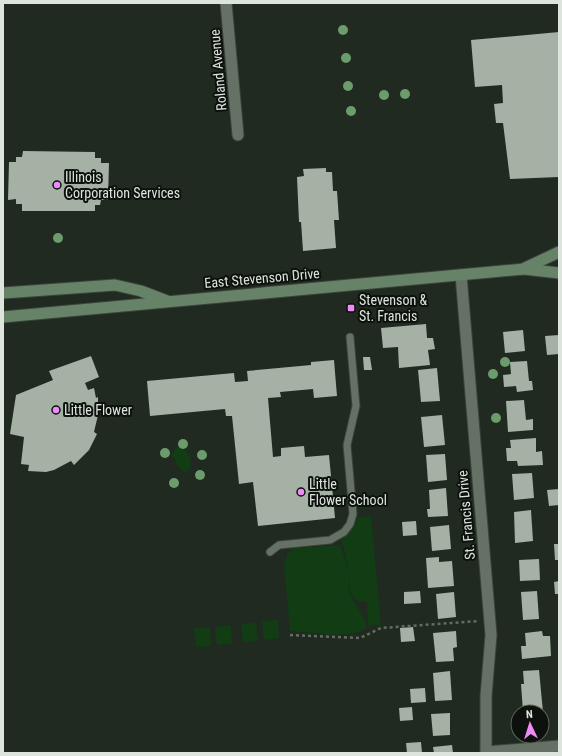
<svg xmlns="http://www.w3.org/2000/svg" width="562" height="756" viewBox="0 0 562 756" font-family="'Roboto Condensed',sans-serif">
  <rect width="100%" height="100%" fill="#202a20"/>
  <g fill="#113c14">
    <path d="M 176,447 C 187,448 190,454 191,464 L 188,471 L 184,472 C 178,468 177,465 175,459 L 171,456 Z"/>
    <path d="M 371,516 L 381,625 L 368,626 L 367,602 L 357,601 L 350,592 L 349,573 L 349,593 L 366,622 L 366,628 C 351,640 310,632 290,631 L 284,567 L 287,554 L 294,548 L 340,545 L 349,572 L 342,540 L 358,517 Z"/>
    <polygon points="278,620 279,638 264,640 262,621"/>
    <polygon points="256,622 258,641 243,642 241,624"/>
    <polygon points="231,625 232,644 217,645 215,627"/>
    <polygon points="210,627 211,646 196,647 194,628"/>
  </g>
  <g fill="#a5b1a4">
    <polygon points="559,32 559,177 510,179 503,123 496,123 494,104 503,103 502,85 475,87 471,40"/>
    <polygon points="23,151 95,152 95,158 101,158 101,163 109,163 108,200 101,200 100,205 95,205 95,211 22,211 22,204 16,204 16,199 8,200 9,162 16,162 16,157 22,157"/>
    <polygon points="326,168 326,172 332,172 333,191 337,191 339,220 334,220 336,248 303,251 301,222 299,222 297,177 304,176 303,169"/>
    <polygon points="426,324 427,338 433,338 435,349 428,350 430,365 399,368 398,347 383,348 381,328"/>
    <polygon points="523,330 525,351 505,353 503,332"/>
    <polygon points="559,335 559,354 547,355 545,336"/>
    <polygon points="91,356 99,377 85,383 88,390 94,388 96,398 98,397 98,415 94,432 97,434 89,450 74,465 71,461 54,470 46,472 28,471 29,465 21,464 24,437 10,434 16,395 53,380 49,371"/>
    <polygon points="363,357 370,357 372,370 364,370"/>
    <polygon points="334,360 337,396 314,398 313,389 280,392 281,397 268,398 273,457 281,456 281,448 304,446 305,457 329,455 335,518 258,526 253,482 239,484 232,416 226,416 225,409 150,416 147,381 234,373 235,382 248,381 247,371 311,365 311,362"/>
    <polygon points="527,361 529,381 532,381 533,390 517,392 516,386 504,387 503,375 511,374 510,362"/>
    <polygon points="437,368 440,401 421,402 418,370"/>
    <polygon points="524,400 526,420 533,419 533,430 508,432 506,401"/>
    <polygon points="442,415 445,445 424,447 421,417"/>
    <polygon points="536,438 536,452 542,451 543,465 518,466 517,461 507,461 506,448 511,448 510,440"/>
    <polygon points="445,454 447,480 428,482 426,455"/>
    <polygon points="532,473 534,498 514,500 512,474"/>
    <polygon points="446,488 448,516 428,517 427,509 430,509 429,490"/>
    <polygon points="559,489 559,505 549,506 547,490"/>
    <polygon points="531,510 533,541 515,543 514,512"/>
    <polygon points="416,521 417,535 403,536 402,522"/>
    <polygon points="449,525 451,549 432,551 430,527"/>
    <polygon points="554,544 559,544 559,560 555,560"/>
    <polygon points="439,557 439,562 452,561 454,586 428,588 426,558"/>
    <polygon points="539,559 540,580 520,581 519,560"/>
    <polygon points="559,581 559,594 555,594 554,582"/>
    <polygon points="420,591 421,603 404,604 404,592"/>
    <polygon points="537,591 539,619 523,620 521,592"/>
    <polygon points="454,592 456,617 438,619 436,594"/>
    <polygon points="413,627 415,641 401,642 400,628"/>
    <polygon points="456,631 457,647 453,648 454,661 436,662 433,633"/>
    <polygon points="542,631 543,636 550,636 551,656 522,659 521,646 526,646 525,633"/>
    <polygon points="539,670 543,712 523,712 521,684 524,684 523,671"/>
    <polygon points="450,671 452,700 435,701 433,673"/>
    <polygon points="425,688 426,702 411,703 410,689"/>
    <polygon points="412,707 413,720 400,721 399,708"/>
    <polygon points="450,713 450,735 433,736 431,714"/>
    <polygon points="421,742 422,753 407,753 406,743"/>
    <polygon points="452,745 453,753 434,753 433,747"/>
  </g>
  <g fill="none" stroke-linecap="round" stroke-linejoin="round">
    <defs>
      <polyline id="service" points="270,552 279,545 330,540 344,532 350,524 353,514 347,445 356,406 350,337"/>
      <g id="minor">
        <polyline points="226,3 238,135"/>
        <polyline points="461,275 491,635 486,696 486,753"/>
        <polyline points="486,752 559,746"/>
      </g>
      <g id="secondary">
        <polyline points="525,268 559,252"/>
        <polyline points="3,293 115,285 141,291 167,301"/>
        <polyline points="3,317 524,269 559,273"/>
      </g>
    </defs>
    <use href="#service" stroke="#3c443c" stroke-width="9"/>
    <use href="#minor" stroke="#3c443c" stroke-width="13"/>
    <use href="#secondary" stroke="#3c443c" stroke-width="13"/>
    <polyline stroke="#636c63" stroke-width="2.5" stroke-dasharray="3 3" stroke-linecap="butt" points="290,635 360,638 381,628 479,621"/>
    <use href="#service" stroke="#667166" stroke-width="7"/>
    <use href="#minor" stroke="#667166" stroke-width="11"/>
    <use href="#secondary" stroke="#668367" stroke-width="11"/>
  </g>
  <g fill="#6c9b6c">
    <circle cx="343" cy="30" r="5"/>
    <circle cx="346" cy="58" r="5"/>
    <circle cx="348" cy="86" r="5"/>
    <circle cx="405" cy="94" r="5"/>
    <circle cx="384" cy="95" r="5"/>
    <circle cx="351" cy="111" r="5"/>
    <circle cx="58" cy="238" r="5"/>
    <circle cx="505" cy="362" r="5"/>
    <circle cx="493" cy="374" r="5"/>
    <circle cx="496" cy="418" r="5"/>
    <circle cx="183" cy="444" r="5"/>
    <circle cx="165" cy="453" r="5"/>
    <circle cx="202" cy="455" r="5"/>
    <circle cx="200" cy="475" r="5"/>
    <circle cx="174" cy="483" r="5"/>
  </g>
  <g fill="#ef8bf7" stroke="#0d110d" stroke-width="1.5">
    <circle cx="57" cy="185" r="4"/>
    <rect x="347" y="304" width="8" height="8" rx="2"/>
    <circle cx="56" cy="410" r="4"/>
    <circle cx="301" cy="492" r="4"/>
  </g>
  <g text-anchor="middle" stroke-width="4" stroke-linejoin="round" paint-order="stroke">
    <g font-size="14" fill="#dde4dd" stroke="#0d110d">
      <text transform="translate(218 70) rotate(-95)" y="5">Roland Avenue</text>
      <text transform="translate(262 278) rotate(-5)" y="5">East Stevenson Drive</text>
      <text transform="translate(466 515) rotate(-95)" y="5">St. Francis Drive</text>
    </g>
    <g font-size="14" fill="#dde4dd" stroke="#0d110d" text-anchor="start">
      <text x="65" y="182">Illinois<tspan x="65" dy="16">Corporation Services</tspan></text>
      <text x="359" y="305">Stevenson &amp;<tspan x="359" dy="16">St. Francis</tspan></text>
      <text x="64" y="415">Little Flower</text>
      <text x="309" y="489">Little<tspan x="309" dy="16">Flower School</tspan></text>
    </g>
  </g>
  <rect width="562" height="756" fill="none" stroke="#dde4dd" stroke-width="8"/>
  <g transform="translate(530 724) rotate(356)"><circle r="19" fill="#0d110d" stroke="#606560"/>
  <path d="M0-3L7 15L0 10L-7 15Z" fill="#ef8bf7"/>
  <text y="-6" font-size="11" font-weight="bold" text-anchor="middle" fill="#dde4dd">N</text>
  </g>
</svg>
